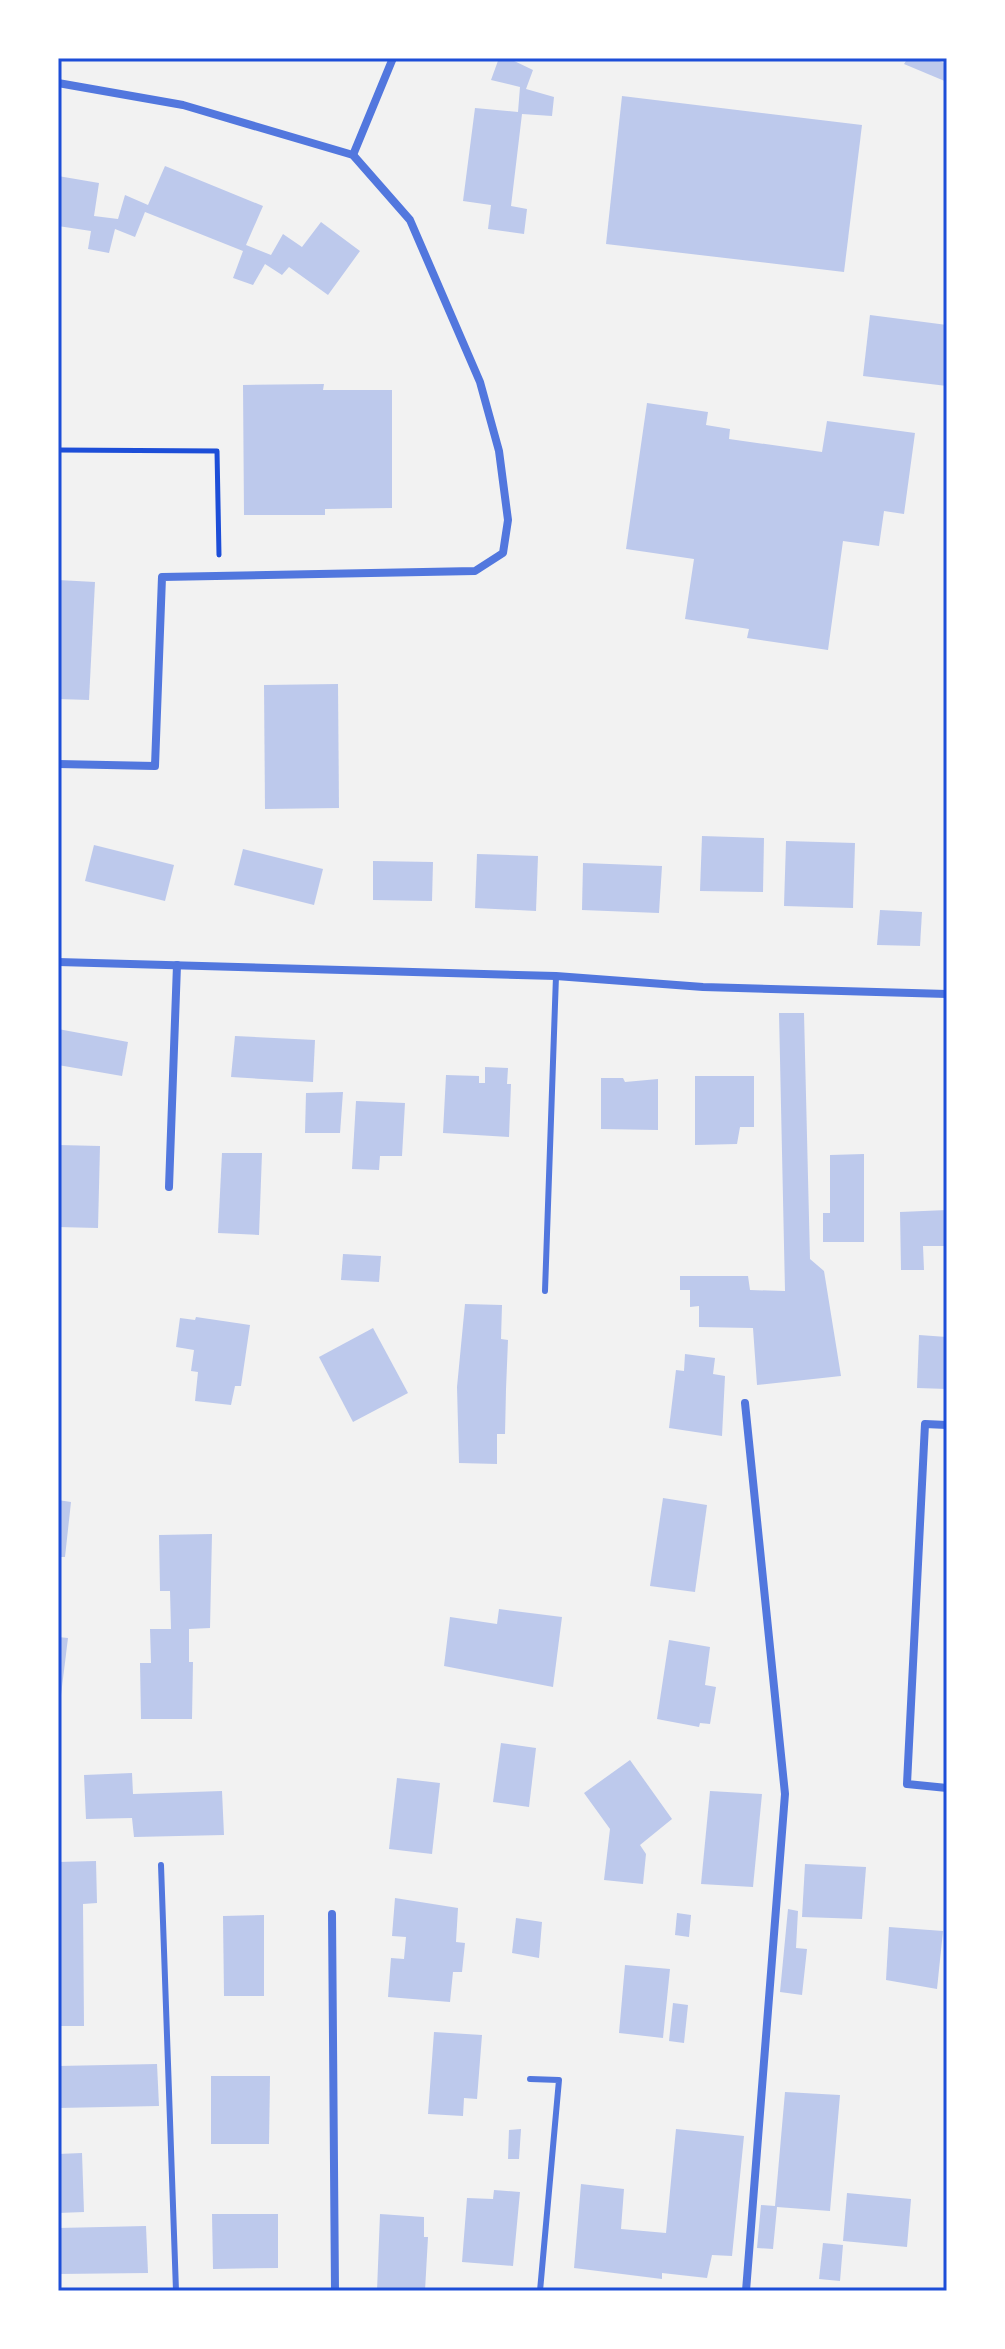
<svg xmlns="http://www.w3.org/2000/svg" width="1005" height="2349" viewBox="0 0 1005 2349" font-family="'Archivo Narrow',sans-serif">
  <rect width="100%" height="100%" fill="#f2f2f2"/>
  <g fill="#bdc9ec">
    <polygon points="499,58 508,58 533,70 526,89 554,97 552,116 522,114 511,206 527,209 524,234 488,229 491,205 463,201 475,108 518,112 520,87 491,80"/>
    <polygon points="908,58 932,58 947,64 947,82 904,64"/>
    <polygon points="622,96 862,125 844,272 606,244"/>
    <polygon points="165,166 263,206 246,245 271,255 283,234 302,247 321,222 360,251 328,295 289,267 282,275 265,264 253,285 233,278 243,251 145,212 135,237 115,229 109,253 88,249 91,231 58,226 58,176 99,183 94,216 118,219 125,195 148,205"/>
    <polygon points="870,315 947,325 947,386 863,376"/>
    <polygon points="324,384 323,390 392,390 392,508 325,509 325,515 244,515 243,385"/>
    <polygon points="647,403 708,412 706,425 730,429 729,439 822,452 827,421 915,433 904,514 884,511 879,546 843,541 828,650 747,638 749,629 685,619 694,559 626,549"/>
    <polygon points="58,580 95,582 89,700 58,699"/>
    <polygon points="338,684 339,808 265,809 264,685"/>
    <polygon points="702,836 764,838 763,892 700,891"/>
    <polygon points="786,841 855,843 853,908 784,906"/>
    <polygon points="94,845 174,865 165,901 85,881"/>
    <polygon points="243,849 323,869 314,905 234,885"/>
    <polygon points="477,854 538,856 536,911 475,908"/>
    <polygon points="373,861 433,862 432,901 373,900"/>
    <polygon points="583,863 662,866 659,913 582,910"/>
    <polygon points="880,910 922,912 920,946 877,945"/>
    <polygon points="779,1013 804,1013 810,1259 824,1271 841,1376 757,1385 753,1328 699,1327 699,1306 690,1307 690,1290 680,1290 680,1276 748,1276 750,1290 785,1291"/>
    <polygon points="58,1029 128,1042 122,1076 58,1065"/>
    <polygon points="235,1036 315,1040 313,1082 231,1077"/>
    <polygon points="485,1067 508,1068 507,1084 511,1084 509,1137 443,1133 446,1075 479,1076 479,1083 485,1083"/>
    <polygon points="695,1076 754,1076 754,1127 740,1127 737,1144 695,1145"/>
    <polygon points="601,1078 623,1078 625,1082 658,1079 658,1130 601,1129"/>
    <polygon points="343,1092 340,1133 305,1133 306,1093"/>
    <polygon points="356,1101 405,1103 402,1156 380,1156 379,1170 352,1169"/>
    <polygon points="59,1145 100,1146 98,1228 58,1227"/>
    <polygon points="222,1153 262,1153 259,1235 218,1233"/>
    <polygon points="864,1154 864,1242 823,1242 823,1213 830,1213 830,1155"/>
    <polygon points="947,1210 947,1246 923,1246 924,1270 901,1270 900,1212"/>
    <polygon points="343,1254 381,1256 379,1282 341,1280"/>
    <polygon points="465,1304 502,1305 501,1339 508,1340 506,1389 505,1434 497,1434 497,1464 459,1463 457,1387"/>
    <polygon points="196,1317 250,1325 241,1386 235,1386 231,1405 195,1401 198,1372 191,1371 194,1350 176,1347 180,1318 195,1320"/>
    <polygon points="373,1328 408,1393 353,1422 319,1357"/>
    <polygon points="919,1335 947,1337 947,1389 917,1388"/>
    <polygon points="685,1354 715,1358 713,1374 725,1376 722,1436 669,1428 676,1370 684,1371"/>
    <polygon points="663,1498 707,1505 695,1592 650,1586"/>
    <polygon points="58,1500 71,1502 65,1557 61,1557 60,1565"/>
    <polygon points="212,1534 210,1628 189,1629 189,1662 193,1662 192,1719 141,1719 140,1663 151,1663 150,1629 171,1629 170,1591 160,1591 159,1535"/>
    <polygon points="499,1609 562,1617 553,1687 444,1666 450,1617 497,1624"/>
    <polygon points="58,1637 68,1638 60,1703 58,1703"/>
    <polygon points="669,1640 710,1647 705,1685 716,1687 710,1724 700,1723 699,1727 657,1719"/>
    <polygon points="501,1743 536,1748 529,1807 493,1802"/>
    <polygon points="630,1760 672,1819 640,1845 646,1854 643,1884 604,1880 610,1829 584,1793"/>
    <polygon points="132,1773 133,1794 222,1791 224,1835 134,1837 132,1818 86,1819 84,1775"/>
    <polygon points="397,1778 440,1783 432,1854 389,1849"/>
    <polygon points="710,1791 762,1794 753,1887 701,1884"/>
    <polygon points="96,1861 97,1903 83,1904 84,2026 58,2026 58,1862"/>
    <polygon points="805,1864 866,1867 862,1919 802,1917"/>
    <polygon points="395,1898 458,1908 456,1942 465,1943 462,1972 453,1972 450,2002 388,1997 391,1958 404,1959 406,1937 392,1936"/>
    <polygon points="788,1909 798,1911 796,1948 807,1949 802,1995 780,1992"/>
    <polygon points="677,1913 691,1915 689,1937 675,1935"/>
    <polygon points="264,1915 264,1996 224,1996 223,1916"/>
    <polygon points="516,1918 542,1922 539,1958 512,1953"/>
    <polygon points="889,1927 943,1931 937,1989 886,1980"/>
    <polygon points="625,1965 670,1969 663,2038 619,2033"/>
    <polygon points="673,2003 688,2005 684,2043 669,2041"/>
    <polygon points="434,2032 482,2035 477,2099 464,2098 463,2116 428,2114"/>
    <polygon points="157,2064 159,2106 58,2108 58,2066"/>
    <polygon points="211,2076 270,2076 269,2144 211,2144"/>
    <polygon points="785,2092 840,2095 830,2211 777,2207 773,2249 757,2248 761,2205 775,2206"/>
    <polygon points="521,2129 519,2159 508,2159 509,2130"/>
    <polygon points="676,2129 744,2136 732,2256 712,2255 707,2278 662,2273 662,2279 574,2268 581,2184 624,2189 621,2229 666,2233"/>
    <polygon points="82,2153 84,2212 58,2213 58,2154"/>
    <polygon points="494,2190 520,2192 513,2266 462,2262 467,2198 493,2199"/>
    <polygon points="847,2193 911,2199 907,2247 843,2241"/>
    <polygon points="212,2214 278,2214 278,2268 213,2269"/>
    <polygon points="380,2214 424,2217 424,2237 428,2237 425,2291 377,2291"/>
    <polygon points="146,2226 148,2273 58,2274 58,2228"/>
    <polygon points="823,2243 843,2245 840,2281 819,2279"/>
  </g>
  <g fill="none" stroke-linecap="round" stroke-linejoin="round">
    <polyline stroke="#1d4ed8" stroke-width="5" points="58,450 217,451 219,555"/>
    <g stroke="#5277de" stroke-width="6">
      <polyline points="545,1291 556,976"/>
      <polyline points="161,1865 176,2291"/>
      <polyline points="530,2079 559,2080 540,2291"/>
    </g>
    <g stroke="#5277de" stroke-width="8">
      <polyline points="58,83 183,105 353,155 410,220 480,382 499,451 508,520 503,553 475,571 162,577 155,766 58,764"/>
      <polyline points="353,155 393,58"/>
      <polyline points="58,962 556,976 703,987 947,994"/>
      <polyline points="169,1187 177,965"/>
      <polyline points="745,1403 785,1794 746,2291"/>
      <polyline points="947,1425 925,1424 907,1784 947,1788"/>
      <polyline points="332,1914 335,2291"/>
    </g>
  </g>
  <rect width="1005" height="2349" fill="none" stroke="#ffffff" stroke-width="120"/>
  <rect x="60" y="60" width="885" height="2229" fill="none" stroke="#1d4ed8" stroke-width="3"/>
</svg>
